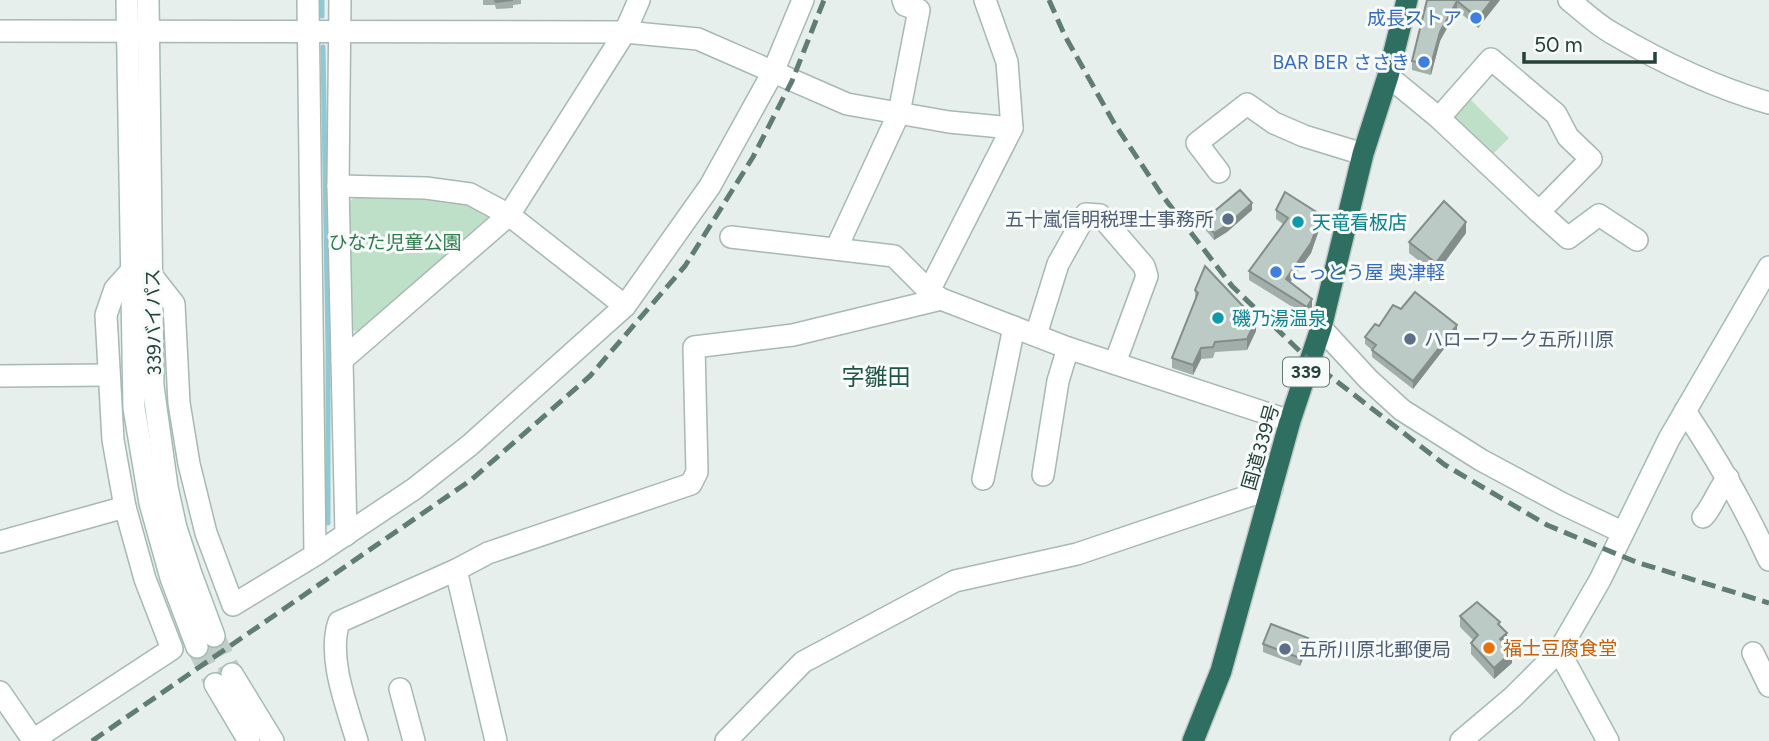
<svg xmlns="http://www.w3.org/2000/svg" width="1769" height="741" viewBox="0 0 1769 741" font-family="Figtree,'Noto Sans JP',sans-serif">
  <rect width="100%" height="100%" fill="#e6efeb"/>
  <g fill="#bfe0c8">
    <polygon points="1468,97 1509,138 1492,155 1454,121 1454,113"/>
    <polygon points="425,195 466,203 492,215 363,335 351,329 350,201 354,198"/>
  </g>
  <g fill="none" stroke-linecap="round" stroke-linejoin="round">
    <g stroke="#8ec9d4" stroke-width="5">
      <polyline points="322,0 322,16"/>
      <polyline points="323,47 328,347 328,523"/>
    </g>
    <g stroke="#bfccc8" stroke-width="21" stroke-dasharray="21 10" stroke-linecap="butt">
      <polyline points="214,636 232,674"/>
      <polyline points="197,647 215,684"/>
    </g>
    <defs>
      <g id="street">
        <polyline points="340,0 338,186 346,535"/>
        <polyline points="985,0 1007,62 1012,128"/>
        <path d="M 1569,0 C 1583,11 1596,24 1612,33 C 1661,62 1714,87 1769,103"/>
        <polyline points="0,31 625,32 698,39 847,104 949,122 1012,128 929,291 941,299 1068,348 1290,421"/>
        <polyline points="1388,76 1439,118 1539,212 1591,159 1568,137 1556,114 1491,59 1439,118"/>
        <polyline points="1219,172 1197,143 1247,104 1274,123 1304,136 1363,154"/>
        <polyline points="338,186 426,188 470,194 509,215 625,306"/>
        <polyline points="1539,212 1568,238 1599,215 1637,240"/>
        <polyline points="731,237 894,256 929,291"/>
        <polyline points="836,249 899,113 919,10 905,5 903,0"/>
        <polyline points="1321,328 1369,380 1402,410 1481,460 1563,504 1622,532"/>
        <polyline points="1036,335 1058,264 1086,214 1100,215 1144,266 1147,276 1115,363"/>
        <polyline points="342,360 509,215 625,32 639,0"/>
        <polyline points="0,376 108,375"/>
        <path d="M 1685,411 C 1717,459 1745,507 1769,560"/>
        <polyline points="1043,475 1058,381 1068,348"/>
        <polyline points="983,479 1014,327"/>
        <path d="M 1703,517 C 1714,505 1717,490 1728,478"/>
        <polyline points="0,542 125,507"/>
        <polyline points="315,555 414,489 470,445 625,306 710,186 773,72 803,0"/>
        <polyline points="456,570 488,553 691,484 697,472 694,347 793,335 941,299"/>
        <polyline points="1753,653 1769,686"/>
        <polyline points="400,689 414,741"/>
        <polyline points="0,692 33,740 172,649 145,579 125,507 113,440 106,315 115,289 132,270 152,276 174,304 179,403 189,464 206,533 233,605 315,555 308,0"/>
        <path d="M 357,741 C 347,707 327,657 339,622 L 456,570 L 496,741"/>
        <polyline points="726,741 803,662 955,581 1077,554 1272,488"/>
      </g>
      <g id="secondary">
        <polyline points="127,0 134,408 150,503 171,578 197,647"/>
        <polyline points="148,0 153,386 167,487 176,528 191,574 214,636"/>
        <polyline points="1559,651 1608,741"/>
        <polyline points="232,674 273,741"/>
        <polyline points="215,684 249,741"/>
        <polyline points="1461,741 1513,697 1559,651 1600,580 1669,439 1769,267"/>
      </g>
      <polyline id="highway" points="1193,741 1221,671 1290,421 1321,328 1363,154 1388,76 1407,0"/>
    </defs>
    <use href="#street" stroke="#a8b8b2" stroke-width="24"/>
    <use href="#secondary" stroke="#a4bbb3" stroke-width="24"/>
    <use href="#highway" stroke="#c2cac8" stroke-width="24"/>
    <use href="#street" stroke="#fff" stroke-width="21"/>
    <use href="#secondary" stroke="#fff" stroke-width="21"/>
    <use href="#highway" stroke="#2f6f62" stroke-width="21"/>
    <g stroke="#5f7d75" stroke-width="5" stroke-dasharray="14 7" stroke-linecap="butt">
      <polyline points="1049,0 1065,36 1114,123 1162,195 1232,286 1309,360 1445,465 1547,525 1636,562 1769,603"/>
      <polyline points="92,741 471,480 590,376 685,266 753,157 792,81 824,0"/>
    </g>
  </g>
  <g fill="#a1aea9">
    <polygon points="483,0 521,0 521,4 513,5 513,8 496,9 495,5 483,5"/>
    <polygon points="1427,0 1500,0 1478,28 1457,10 1440,41 1431,75 1412,70 1412,61"/>
    <polygon points="1252,210 1227,232 1214,240 1204,228 1204,220"/>
    <polygon points="1276,210 1321,224 1311,253 1290,282 1312,308 1307,316 1249,280 1249,271 1283,224 1276,219"/>
    <polygon points="1466,233 1436,274 1409,253 1409,242"/>
    <polygon points="1195,290 1256,331 1247,350 1215,352 1213,358 1201,359 1193,375 1172,368 1172,358 1195,301"/>
    <polygon points="1379,326 1457,332 1413,389 1372,357 1372,350 1365,344 1365,337"/>
    <polygon points="1460,616 1500,626 1512,663 1494,679 1471,654 1471,643 1473,640 1460,627"/>
    <polygon points="1263,644 1308,646 1300,666 1263,652"/>
  </g>
  <g fill="#838d89">
    <polygon points="1492,0 1500,0 1478,28 1478,18"/>
    <polygon points="1457,1 1457,10 1440,41 1431,75 1431,65 1440,32"/>
    <polygon points="1252,203 1252,210 1227,232 1214,240 1214,233"/>
    <polygon points="1321,215 1321,224 1311,253 1286,288 1286,279"/>
    <polygon points="1466,222 1466,233 1436,274 1436,263"/>
    <polygon points="1312,299 1312,308 1307,316 1307,307"/>
    <polygon points="1256,320 1256,331 1247,350 1247,339"/>
    <polygon points="1457,325 1457,332 1413,389 1413,381"/>
    <polygon points="1201,348 1201,359 1193,375 1193,365"/>
    <polygon points="1507,633 1507,643 1500,650 1500,639"/>
    <polygon points="1308,638 1308,646 1300,666 1300,658"/>
    <polygon points="1512,652 1512,663 1494,679 1494,668"/>
  </g>
  <g fill="#bbcac4" stroke="#838d89" stroke-width="2">
    <polygon points="495,0 513,0 496,2"/>
    <polygon points="1427,0 1492,0 1478,18 1457,1 1440,32 1431,65 1412,61"/>
    <polygon points="1240,190 1252,203 1227,225 1214,233 1204,220"/>
    <polygon points="1285,192 1321,215 1311,243 1286,279 1312,299 1307,307 1249,271 1288,218 1276,210"/>
    <polygon points="1444,201 1466,222 1436,263 1409,242"/>
    <polygon points="1205,266 1256,320 1247,339 1215,342 1213,347 1201,348 1193,365 1172,358 1198,293 1195,290"/>
    <polygon points="1415,292 1457,325 1413,381 1372,350 1376,345 1365,337 1375,324 1379,326 1393,305 1401,309"/>
    <polygon points="1477,602 1500,622 1498,624 1507,633 1500,639 1512,652 1494,668 1471,643 1478,635 1460,616"/>
    <polygon points="1271,624 1308,638 1300,658 1263,644"/>
  </g>
  <g fill="#3f7fe0" stroke="#f7fbf9" stroke-width="2.5">
    <circle cx="1476" cy="18" r="7"/>
    <circle cx="1424" cy="62" r="7"/>
    <circle cx="1276" cy="272" r="7"/>
  </g>
  <g fill="#5c6f8a" stroke="#f7fbf9" stroke-width="2.5">
    <circle cx="1228" cy="219" r="7"/>
    <circle cx="1410" cy="339" r="7"/>
    <circle cx="1285" cy="649" r="7"/>
  </g>
  <g fill="#0f9aa8" stroke="#f7fbf9" stroke-width="2.5">
    <circle cx="1298" cy="222" r="7"/>
    <circle cx="1218" cy="318" r="7"/>
  </g>
  <circle fill="#e8710a" stroke="#f7fbf9" stroke-width="2.5" cx="1489" cy="648" r="7"/>
  <g text-anchor="middle" stroke-width="6" stroke-linejoin="round" paint-order="stroke">
    <rect fill="#f7fbf9" stroke="#637a73" stroke-width="2" x="1283" y="357.5" width="46" height="29" rx="5"/>
    <g font-size="18" font-weight="bold" fill="#24423a">
      <text x="1306" y="378">339</text>
    </g>
    <g font-size="19" fill="#366cbe" stroke="#f7fbf9" text-anchor="end">
      <text x="1462" y="25">成長ストア</text>
      <text x="1410" y="69">BAR BER ささき</text>
      <text x="1290" y="279" text-anchor="start">こっとう屋 奥津軽</text>
    </g>
    <g font-size="19" fill="#4e5e75" stroke="#f7fbf9" text-anchor="start">
      <text x="1214" y="226" text-anchor="end">五十嵐信明税理士事務所</text>
      <text x="1424" y="346">ハローワーク五所川原</text>
      <text x="1299" y="656">五所川原北郵便局</text>
    </g>
    <g font-size="19" fill="#0d838f" stroke="#f7fbf9" text-anchor="start">
      <text x="1312" y="229">天竜看板店</text>
      <text x="1232" y="325">磯乃湯温泉</text>
    </g>
    <g font-size="19" fill="#2d7a4b" stroke="#f7fbf9">
      <text x="395" y="249">ひなた児童公園</text>
    </g>
    <g font-size="19" fill="#24423a" stroke="#f7fbf9">
      <text transform="translate(153 322) rotate(-91)" y="7">339バイパス</text>
      <text transform="translate(1260 447) rotate(-74)" y="7">国道339号</text>
    </g>
    <g font-size="19" fill="#c56008" stroke="#f7fbf9" text-anchor="start">
      <text x="1503" y="655">福士豆腐食堂</text>
    </g>
    <g font-size="23" fill="#1f5548" stroke="#f7fbf9">
      <text x="876" y="385">字雛田</text>
    </g>
  </g>
  <path d="M1524 52v10h131v-10" fill="none" stroke="#24423a" stroke-width="3.5"/>
  <text x="1534" y="52" font-size="21" fill="#24423a" stroke="#f7fbf9" stroke-width="5" paint-order="stroke">50 m</text>
</svg>
